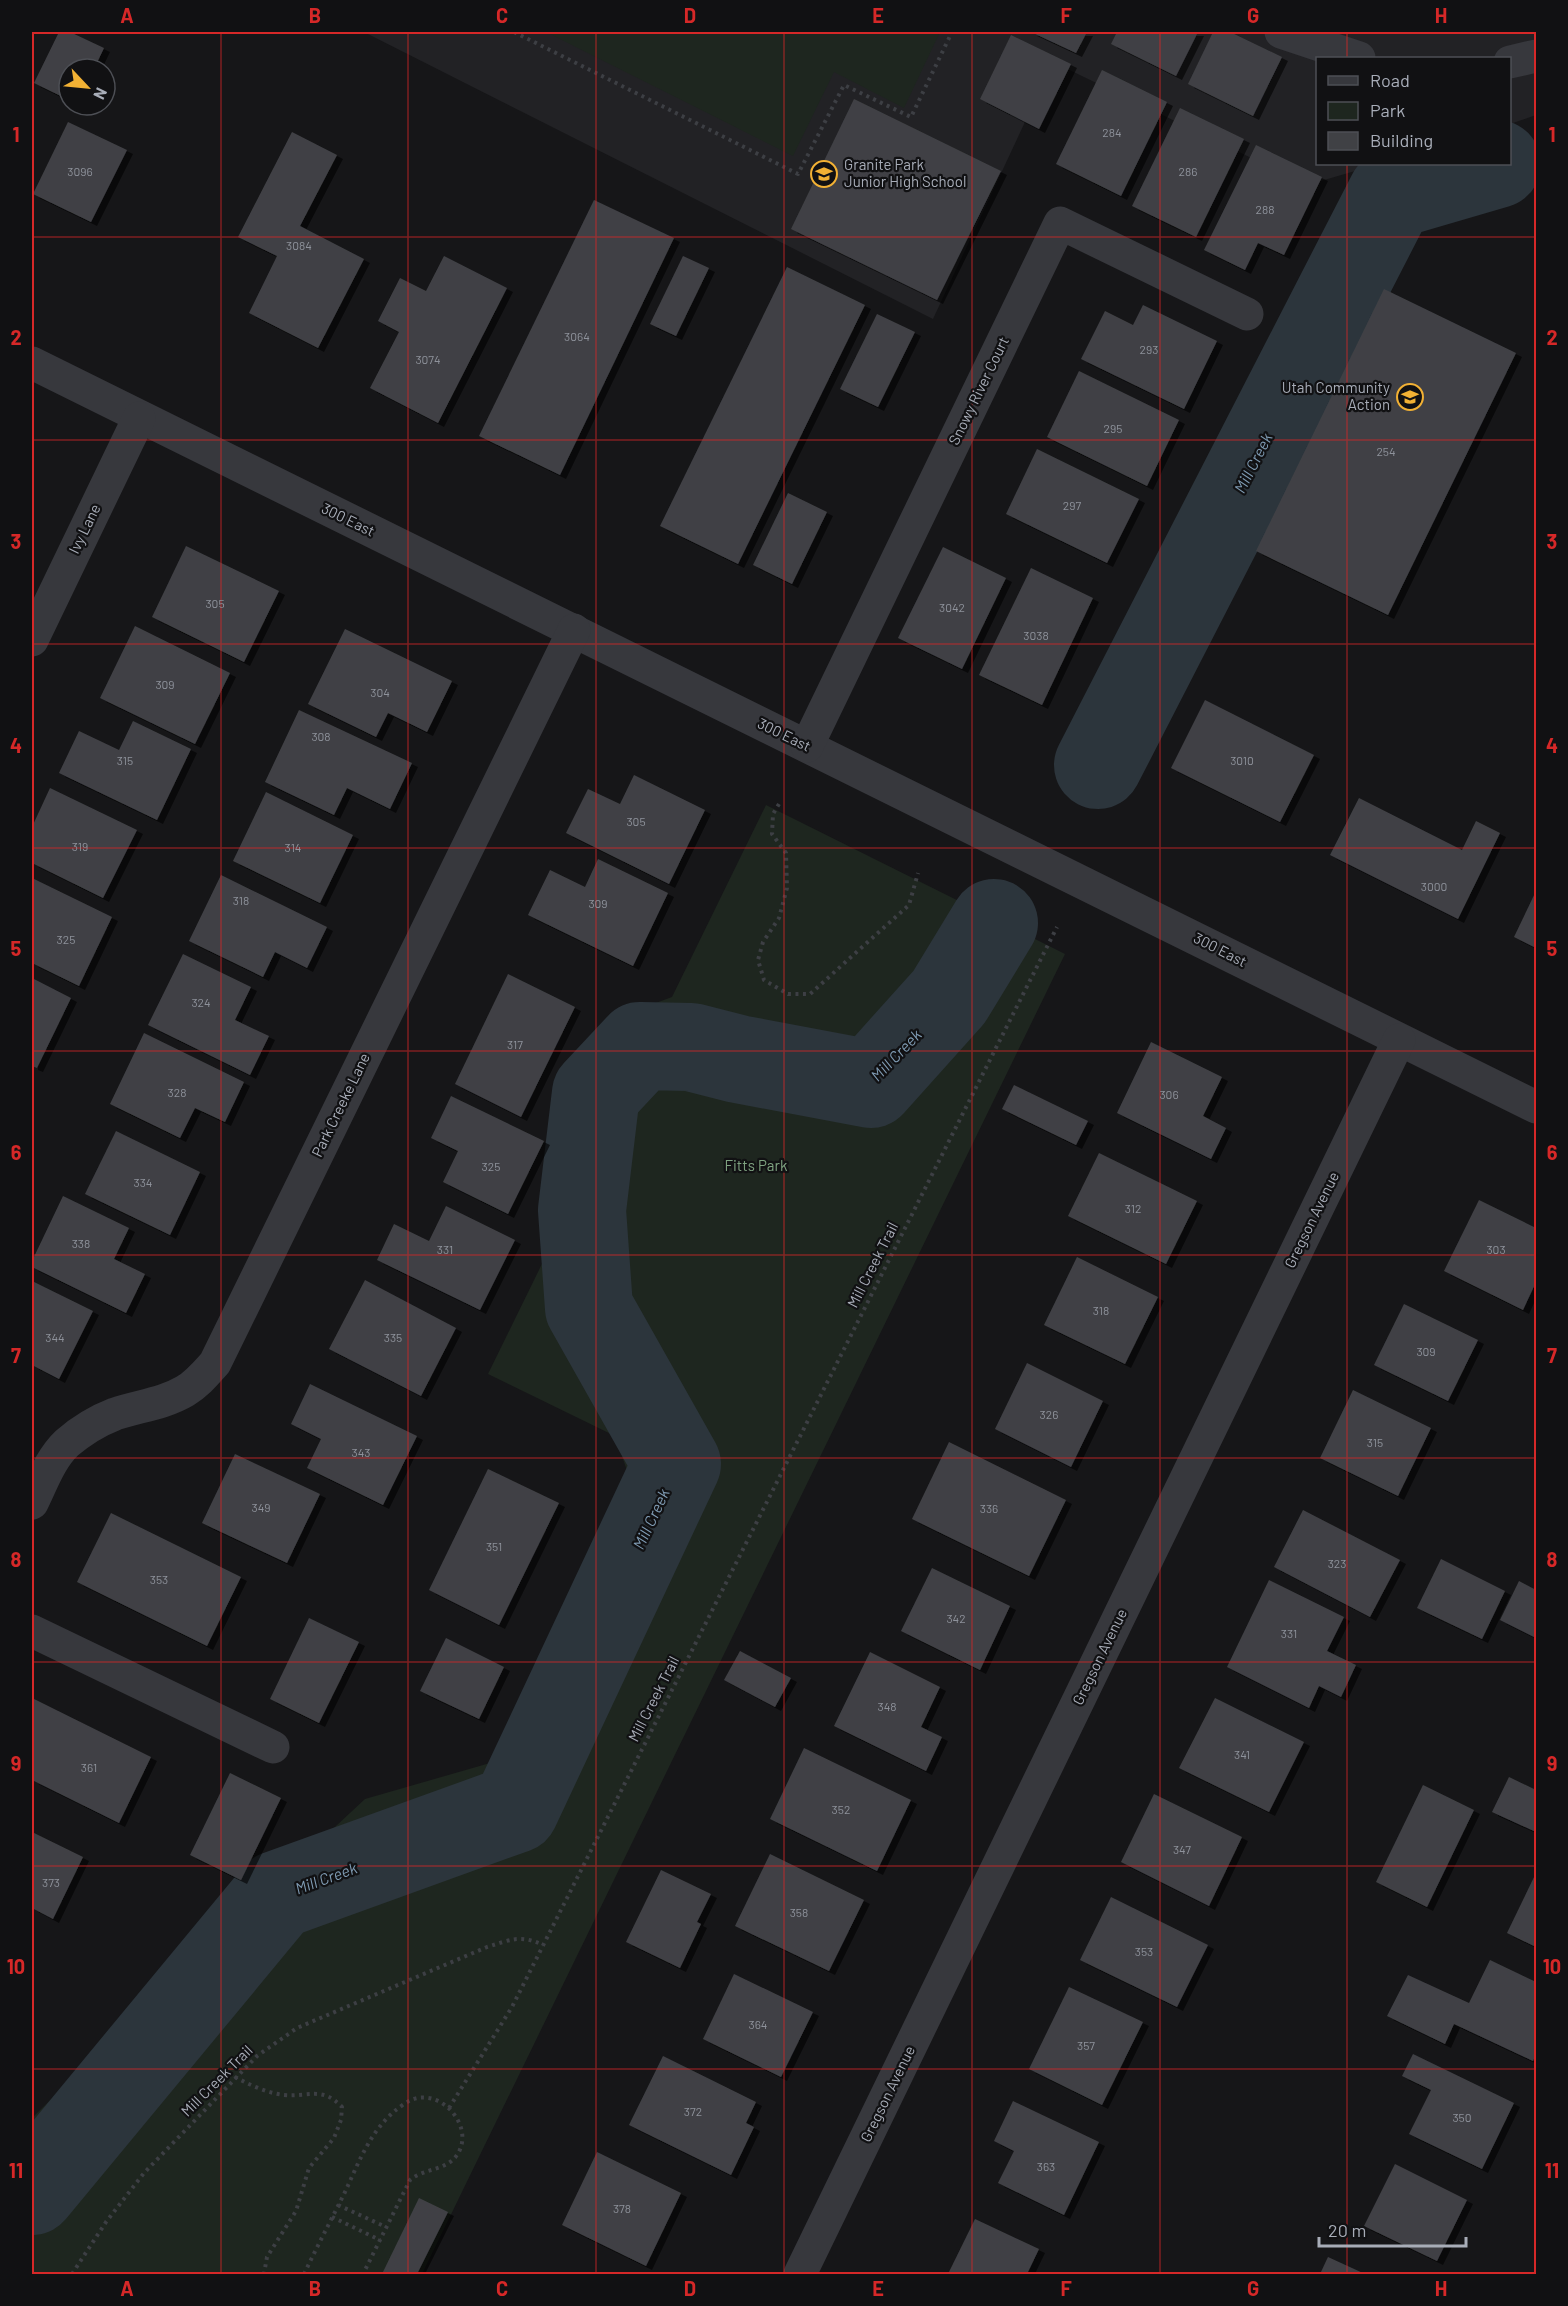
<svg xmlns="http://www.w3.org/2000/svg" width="1568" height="2306" viewBox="0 0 1568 2306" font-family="Barlow,sans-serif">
  <defs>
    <filter id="shadow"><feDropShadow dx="6" dy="4" stdDeviation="0" flood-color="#0009"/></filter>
  </defs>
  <rect width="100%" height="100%" fill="#161618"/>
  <polygon fill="#222225" points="364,32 1536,32 1536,115 1510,124 1510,58 1318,58 1318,164 1379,164 1307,185 1053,62 933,319"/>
  <g fill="#1e261f">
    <polygon points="546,32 940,32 904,108 834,72 793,156"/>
    <polygon points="766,805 1065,954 422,2274 32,2274 32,2118 197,1956 226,1896 250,1906 365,1799 497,1761 632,1485 615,1436 488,1374 562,1223 582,1059 623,1015 672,997"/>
  </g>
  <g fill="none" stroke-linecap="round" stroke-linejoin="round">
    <g stroke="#2c353c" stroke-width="88">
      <polyline points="1098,765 1391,195 1497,164"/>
      <polyline points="32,2191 277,1895 515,1809 677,1464 589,1308 582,1210 596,1093 640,1046 691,1047 738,1059 871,1084 949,997 994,923"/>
    </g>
  </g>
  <g fill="#404145" filter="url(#shadow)">
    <polygon points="59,32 70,32 104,48 94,69 69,69 69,100 34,83"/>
    <polygon points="1031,32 1087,32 1076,53"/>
    <polygon points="1117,32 1198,32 1176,76 1111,44"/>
    <polygon points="1213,32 1230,32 1282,57 1253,116 1188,84"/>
    <polygon points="1011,35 1071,64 1039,129 980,99"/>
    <polygon points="1102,70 1167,102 1121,196 1056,164"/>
    <polygon points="854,99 1001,171 937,300 791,229"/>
    <polygon points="1180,108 1244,139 1196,237 1132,206"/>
    <polygon points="68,122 127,150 91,222 33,194"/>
    <polygon points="292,132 337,155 300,226 364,259 318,348 249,313 277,256 238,237"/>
    <polygon points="1256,145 1322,177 1284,255 1258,243 1245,270 1204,250"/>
    <polygon points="594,200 674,238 560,475 479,436"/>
    <polygon points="444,256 507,288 438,423 370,388 399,332 378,321 400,278 426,291"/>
    <polygon points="683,256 709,268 676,336 650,324"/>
    <polygon points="787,267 865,305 738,564 660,526"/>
    <polygon points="1384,289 1516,353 1388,615 1256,551"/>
    <polygon points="1143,305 1217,341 1184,409 1081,359 1105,311 1133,325"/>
    <polygon points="877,314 915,332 878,407 840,389"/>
    <polygon points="1079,371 1179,420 1147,486 1047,437"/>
    <polygon points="1037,449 1139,499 1107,563 1006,514"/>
    <polygon points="788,493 827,512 792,584 753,565"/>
    <polygon points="186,546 279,591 244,662 152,617"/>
    <polygon points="943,547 1006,578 962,669 898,638"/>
    <polygon points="1031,568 1093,598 1042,705 979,675"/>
    <polygon points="135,626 230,673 195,744 100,698"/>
    <polygon points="345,629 452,681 427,732 388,713 376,737 308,704"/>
    <polygon points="1205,700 1314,755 1280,822 1171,768"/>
    <polygon points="299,710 412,763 390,809 347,788 334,815 265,782"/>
    <polygon points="133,721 191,749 157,820 59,773 79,731 119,750"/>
    <polygon points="634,775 705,810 669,884 566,833 588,789 620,804"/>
    <polygon points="50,788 137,830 103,898 32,863 32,827"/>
    <polygon points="266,792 353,835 320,903 233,861"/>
    <polygon points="1359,798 1462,850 1476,821 1500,833 1458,919 1330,855"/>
    <polygon points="598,859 668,893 633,966 528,915 550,870 585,887"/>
    <polygon points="221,875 327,927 307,968 275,952 263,977 189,941"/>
    <polygon points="32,878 112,917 79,986 32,963"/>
    <polygon points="1536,891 1536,948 1514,937"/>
    <polygon points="183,954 251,987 235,1020 269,1036 250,1075 148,1025"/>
    <polygon points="508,974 575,1007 521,1117 455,1084"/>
    <polygon points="32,978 71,998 37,1068 32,1066"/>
    <polygon points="144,1033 244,1082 225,1122 195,1108 180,1138 110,1104"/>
    <polygon points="1151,1042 1222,1077 1203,1116 1226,1128 1211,1159 1117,1113"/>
    <polygon points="1014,1085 1088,1121 1076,1145 1002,1109"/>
    <polygon points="451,1096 544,1141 508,1214 443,1182 458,1151 431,1138"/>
    <polygon points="116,1131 200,1172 170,1235 85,1194"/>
    <polygon points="1099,1153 1197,1201 1166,1264 1068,1216"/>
    <polygon points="63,1196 129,1228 114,1259 145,1274 126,1313 32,1267 32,1261"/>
    <polygon points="1479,1200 1536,1228 1536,1282 1523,1310 1444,1271"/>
    <polygon points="446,1206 515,1240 480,1310 377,1260 394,1224 429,1241"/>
    <polygon points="1077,1257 1158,1297 1125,1364 1044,1325"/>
    <polygon points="365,1280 456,1328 421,1396 329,1349"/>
    <polygon points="32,1281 93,1311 59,1379 32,1365"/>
    <polygon points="1404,1304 1478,1340 1448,1401 1374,1365"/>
    <polygon points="1027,1363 1103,1401 1071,1467 995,1429"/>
    <polygon points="310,1384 417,1436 383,1505 307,1468 321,1439 291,1424"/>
    <polygon points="1353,1390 1431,1428 1398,1496 1320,1458"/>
    <polygon points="949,1442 1066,1500 1029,1576 912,1519"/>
    <polygon points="235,1454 320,1494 287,1563 202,1523"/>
    <polygon points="488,1469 559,1503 499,1625 429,1590"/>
    <polygon points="1303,1510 1400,1560 1370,1617 1274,1567"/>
    <polygon points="111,1513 241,1577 207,1646 77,1582"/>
    <polygon points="1441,1559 1505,1591 1482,1639 1417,1608"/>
    <polygon points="932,1568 1010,1606 980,1670 901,1631"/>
    <polygon points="1269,1580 1344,1617 1327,1651 1356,1665 1341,1697 1319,1686 1309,1708 1227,1667"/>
    <polygon points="1519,1581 1536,1590 1536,1638 1500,1620"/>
    <polygon points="309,1618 359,1642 319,1723 270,1699"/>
    <polygon points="446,1638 504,1667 479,1719 420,1691"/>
    <polygon points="740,1651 791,1678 775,1707 724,1680"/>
    <polygon points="870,1652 940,1687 921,1727 942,1737 926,1771 834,1726"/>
    <polygon points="32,1698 151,1757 119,1823 32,1780"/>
    <polygon points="1215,1698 1304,1742 1269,1812 1179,1768"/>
    <polygon points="804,1748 911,1800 877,1871 770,1819"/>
    <polygon points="230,1773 281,1798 241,1880 190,1855"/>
    <polygon points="1509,1777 1536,1790 1536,1832 1492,1812"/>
    <polygon points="1423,1785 1474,1810 1427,1907 1376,1882"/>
    <polygon points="1154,1794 1242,1837 1209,1906 1121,1862"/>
    <polygon points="32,1832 83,1857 53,1919 32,1908"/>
    <polygon points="770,1854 864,1900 829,1971 735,1926"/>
    <polygon points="661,1870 711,1894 697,1922 701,1924 680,1968 626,1942"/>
    <polygon points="1536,1873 1536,1947 1507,1933"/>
    <polygon points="1111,1897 1208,1945 1177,2007 1080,1960"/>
    <polygon points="1490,1960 1536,1982 1536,2054 1533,2061 1454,2024 1445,2044 1387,2016 1408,1975 1469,2003"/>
    <polygon points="734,1974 813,2012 781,2077 703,2039"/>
    <polygon points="1069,1987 1143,2022 1102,2105 1029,2069"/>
    <polygon points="1413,2054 1514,2103 1482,2169 1409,2134 1431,2090 1402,2076"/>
    <polygon points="663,2056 756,2102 746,2123 754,2127 731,2175 629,2125"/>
    <polygon points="1013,2101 1099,2142 1064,2215 998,2183 1014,2151 994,2141"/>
    <polygon points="597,2152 681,2193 646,2266 562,2225"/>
    <polygon points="1395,2164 1467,2200 1437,2261 1364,2226"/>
    <polygon points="419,2198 448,2212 417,2274 382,2274"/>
    <polygon points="975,2219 1039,2249 1027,2274 948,2274"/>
    <polygon points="1328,2257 1365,2274 1320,2274"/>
  </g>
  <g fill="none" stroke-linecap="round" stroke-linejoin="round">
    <g stroke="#3d3f44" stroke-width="4" stroke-dasharray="3 4.5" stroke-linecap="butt">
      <polyline points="514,32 798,174 844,85 911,117 952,32"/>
      <polyline points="779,804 773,814 772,834 786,853 787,888 779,918 763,942 758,960 764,980 788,994 810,994 909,905 918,873"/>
      <path d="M 235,2077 C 250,2085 267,2093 284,2095 C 309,2097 322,2086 342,2107 L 341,2120 L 334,2138 L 309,2168 L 296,2211 L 267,2257 L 264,2274"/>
      <polyline points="449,2108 512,2007 1057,927"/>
      <polyline points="338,2205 386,2227"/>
      <polyline points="332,2217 380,2240"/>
      <path d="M 72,2274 L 106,2222 L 144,2173 L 257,2056 L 297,2028 L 487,1947 C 510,1940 520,1934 543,1945"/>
      <path d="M 304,2274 C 317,2247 331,2220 345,2192 C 358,2164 370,2131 396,2110 C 400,2107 406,2102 411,2100 C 441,2087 476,2127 457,2155 C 446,2171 424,2168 410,2180 L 363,2274"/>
    </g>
    <g stroke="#37383d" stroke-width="33">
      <polyline points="1281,32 1359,58"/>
      <polyline points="1510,62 1536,56"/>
      <polyline points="32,363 1536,1107"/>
      <polyline points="32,640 139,418"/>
      <polyline points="807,746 1060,223 1247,314"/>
      <path d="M 32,1503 C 42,1483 50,1459 67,1443 C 81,1431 97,1421 115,1414 C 138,1406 163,1404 185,1391 C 197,1384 206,1373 215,1363 L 574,630"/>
      <polyline points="32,1631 273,1747"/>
      <polyline points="800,2274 1399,1040"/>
    </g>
  </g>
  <path fill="none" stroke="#d62828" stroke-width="1.5" stroke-opacity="0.55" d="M 221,32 L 221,2274M 408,32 L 408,2274M 596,32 L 596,2274M 784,32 L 784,2274M 972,32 L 972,2274M 1160,32 L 1160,2274M 1347,32 L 1347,58M 1347,164 L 1347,2274M 32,237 L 1536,237M 32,440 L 1536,440M 32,644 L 1536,644M 32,848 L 1536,848M 32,1051 L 1536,1051M 32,1255 L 1536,1255M 32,1458 L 1536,1458M 32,1662 L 1536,1662M 32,1866 L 1536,1866M 32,2069 L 1536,2069"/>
  <defs>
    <symbol id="school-ring" viewBox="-11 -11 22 22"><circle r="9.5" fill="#111113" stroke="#f2b134" stroke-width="1.5"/><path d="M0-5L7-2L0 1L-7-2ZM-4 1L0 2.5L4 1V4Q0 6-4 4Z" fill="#f2b134"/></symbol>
  </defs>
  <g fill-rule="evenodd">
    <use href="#school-ring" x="809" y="159" width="30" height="30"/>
    <use href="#school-ring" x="1395" y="382" width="30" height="30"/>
  </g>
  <g text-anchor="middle" stroke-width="4.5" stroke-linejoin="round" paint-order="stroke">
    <g font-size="12" fill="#8e929b">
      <text x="1112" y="137">284</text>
      <text x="80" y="176">3096</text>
      <text x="1188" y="176">286</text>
      <text x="1265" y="214">288</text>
      <text x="299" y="250">3084</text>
      <text x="577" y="341">3064</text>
      <text x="1149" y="354">293</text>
      <text x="428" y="364">3074</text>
      <text x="1113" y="433">295</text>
      <text x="1386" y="456">254</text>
      <text x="1072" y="510">297</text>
      <text x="215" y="608">305</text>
      <text x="952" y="612">3042</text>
      <text x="1036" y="640">3038</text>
      <text x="165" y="689">309</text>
      <text x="380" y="697">304</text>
      <text x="321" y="741">308</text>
      <text x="125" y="765">315</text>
      <text x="1242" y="765">3010</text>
      <text x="636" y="826">305</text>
      <text x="80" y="851">319</text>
      <text x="293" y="852">314</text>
      <text x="1434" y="891">3000</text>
      <text x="241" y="905">318</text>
      <text x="598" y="908">309</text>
      <text x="66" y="944">325</text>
      <text x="201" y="1007">324</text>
      <text x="515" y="1049">317</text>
      <text x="177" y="1097">328</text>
      <text x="1169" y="1099">306</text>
      <text x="491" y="1171">325</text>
      <text x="143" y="1187">334</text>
      <text x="1133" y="1213">312</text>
      <text x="81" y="1248">338</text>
      <text x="445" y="1254">331</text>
      <text x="1496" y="1254">303</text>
      <text x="1101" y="1315">318</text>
      <text x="55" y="1342">344</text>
      <text x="393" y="1342">335</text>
      <text x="1426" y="1356">309</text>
      <text x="1049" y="1419">326</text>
      <text x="1375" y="1447">315</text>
      <text x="361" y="1457">343</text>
      <text x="261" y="1512">349</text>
      <text x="989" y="1513">336</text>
      <text x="494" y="1551">351</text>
      <text x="1337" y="1568">323</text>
      <text x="159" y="1584">353</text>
      <text x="956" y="1623">342</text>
      <text x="1289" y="1638">331</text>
      <text x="887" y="1711">348</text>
      <text x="1242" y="1759">341</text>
      <text x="89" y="1772">361</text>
      <text x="841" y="1814">352</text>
      <text x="1182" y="1854">347</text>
      <text x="51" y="1887">373</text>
      <text x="799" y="1917">358</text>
      <text x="1144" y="1956">353</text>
      <text x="758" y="2029">364</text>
      <text x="1086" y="2050">357</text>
      <text x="693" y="2116">372</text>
      <text x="1462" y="2122">350</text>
      <text x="1046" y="2171">363</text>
      <text x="622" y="2213">378</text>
    </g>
    <g font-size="15" fill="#a8adb8" stroke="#111113" text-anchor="start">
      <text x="844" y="170">Granite Park<tspan x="844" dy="17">Junior High School</tspan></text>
      <text x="1390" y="393" text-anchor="end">Utah Community<tspan x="1390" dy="17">Action</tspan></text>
    </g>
    <g font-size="15" fill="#a8adb8" stroke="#111113">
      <text transform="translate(979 391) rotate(-64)" y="5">Snowy River Court</text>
      <text transform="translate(348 520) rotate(26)" y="5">300 East</text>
      <text transform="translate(85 529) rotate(-64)" y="5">Ivy Lane</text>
      <text transform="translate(784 735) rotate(26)" y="5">300 East</text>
      <text transform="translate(1220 950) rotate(27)" y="5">300 East</text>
      <text transform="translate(341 1105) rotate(-64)" y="5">Park Creeke Lane</text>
      <text transform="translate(1312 1220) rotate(-64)" y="5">Gregson Avenue</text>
      <text transform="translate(873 1265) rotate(-63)" y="5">Mill Creek Trail</text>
      <text transform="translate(1100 1657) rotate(-64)" y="5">Gregson Avenue</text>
      <text transform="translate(654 1699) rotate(-63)" y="5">Mill Creek Trail</text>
      <text transform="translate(217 2081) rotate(-45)" y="5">Mill Creek Trail</text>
      <text transform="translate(888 2094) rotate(-64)" y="5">Gregson Avenue</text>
    </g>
    <g font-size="15" fill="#7fa381" stroke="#111113">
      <text x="756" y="1171">Fitts Park</text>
    </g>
    <g font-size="16" font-style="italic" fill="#7f9bb3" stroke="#111113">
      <text transform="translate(1253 463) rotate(-63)" y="6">Mill Creek</text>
      <text transform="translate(896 1055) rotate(-46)" y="6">Mill Creek</text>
      <text transform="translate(651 1519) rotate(-65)" y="6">Mill Creek</text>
      <text transform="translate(326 1878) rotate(-20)" y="6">Mill Creek</text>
    </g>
  </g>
  <rect width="1568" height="2306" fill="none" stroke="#111113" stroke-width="66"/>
  <rect x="1316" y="57" width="195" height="108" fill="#111113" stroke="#4d4f55" stroke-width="1.5"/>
  <rect x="1328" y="76" width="30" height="9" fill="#37383d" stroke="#4d4f55" stroke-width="1.5"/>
  <text x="1370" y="87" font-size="18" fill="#a8adb8">Road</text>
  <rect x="1328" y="102" width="30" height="18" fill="#1e261f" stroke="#4d4f55" stroke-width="1.5"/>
  <text x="1370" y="117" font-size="18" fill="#a8adb8">Park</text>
  <rect x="1328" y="132" width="30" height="18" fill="#404145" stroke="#4d4f55" stroke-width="1.5"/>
  <text x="1370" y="147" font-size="18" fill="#a8adb8">Building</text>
  <g transform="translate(87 87) rotate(116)"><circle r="28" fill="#111113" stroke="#4d4f55" stroke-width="1.5"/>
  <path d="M0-4.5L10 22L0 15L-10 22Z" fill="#f2b134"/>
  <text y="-9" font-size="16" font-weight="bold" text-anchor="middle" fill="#a8adb8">N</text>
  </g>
  <path d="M1319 2237v9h147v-9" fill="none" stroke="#a8adb8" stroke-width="3"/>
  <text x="1328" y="2237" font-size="18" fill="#a8adb8" stroke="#111113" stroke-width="4.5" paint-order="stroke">20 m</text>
  <rect x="33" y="33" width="1502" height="2240" fill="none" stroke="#d62828" stroke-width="2"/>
  <g font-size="20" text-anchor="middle" font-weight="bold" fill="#d62828">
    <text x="127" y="23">A</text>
    <text x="315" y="23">B</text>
    <text x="502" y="23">C</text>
    <text x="690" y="23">D</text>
    <text x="878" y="23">E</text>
    <text x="1066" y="23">F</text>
    <text x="1253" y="23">G</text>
    <text x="1441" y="23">H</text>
    <text x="16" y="142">1</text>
    <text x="1552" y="142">1</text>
    <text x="16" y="345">2</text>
    <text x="1552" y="345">2</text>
    <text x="16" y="549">3</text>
    <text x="1552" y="549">3</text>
    <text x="16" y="753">4</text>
    <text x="1552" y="753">4</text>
    <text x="16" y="956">5</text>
    <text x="1552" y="956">5</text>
    <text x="16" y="1160">6</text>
    <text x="1552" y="1160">6</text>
    <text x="16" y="1363">7</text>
    <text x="1552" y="1363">7</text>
    <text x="16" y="1567">8</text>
    <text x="1552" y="1567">8</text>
    <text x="16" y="1771">9</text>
    <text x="1552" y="1771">9</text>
    <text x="16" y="1974">10</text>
    <text x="1552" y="1974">10</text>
    <text x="16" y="2178">11</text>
    <text x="1552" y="2178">11</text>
    <text x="127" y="2296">A</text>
    <text x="315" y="2296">B</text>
    <text x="502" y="2296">C</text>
    <text x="690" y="2296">D</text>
    <text x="878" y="2296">E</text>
    <text x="1066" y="2296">F</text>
    <text x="1253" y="2296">G</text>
    <text x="1441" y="2296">H</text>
  </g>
</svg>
